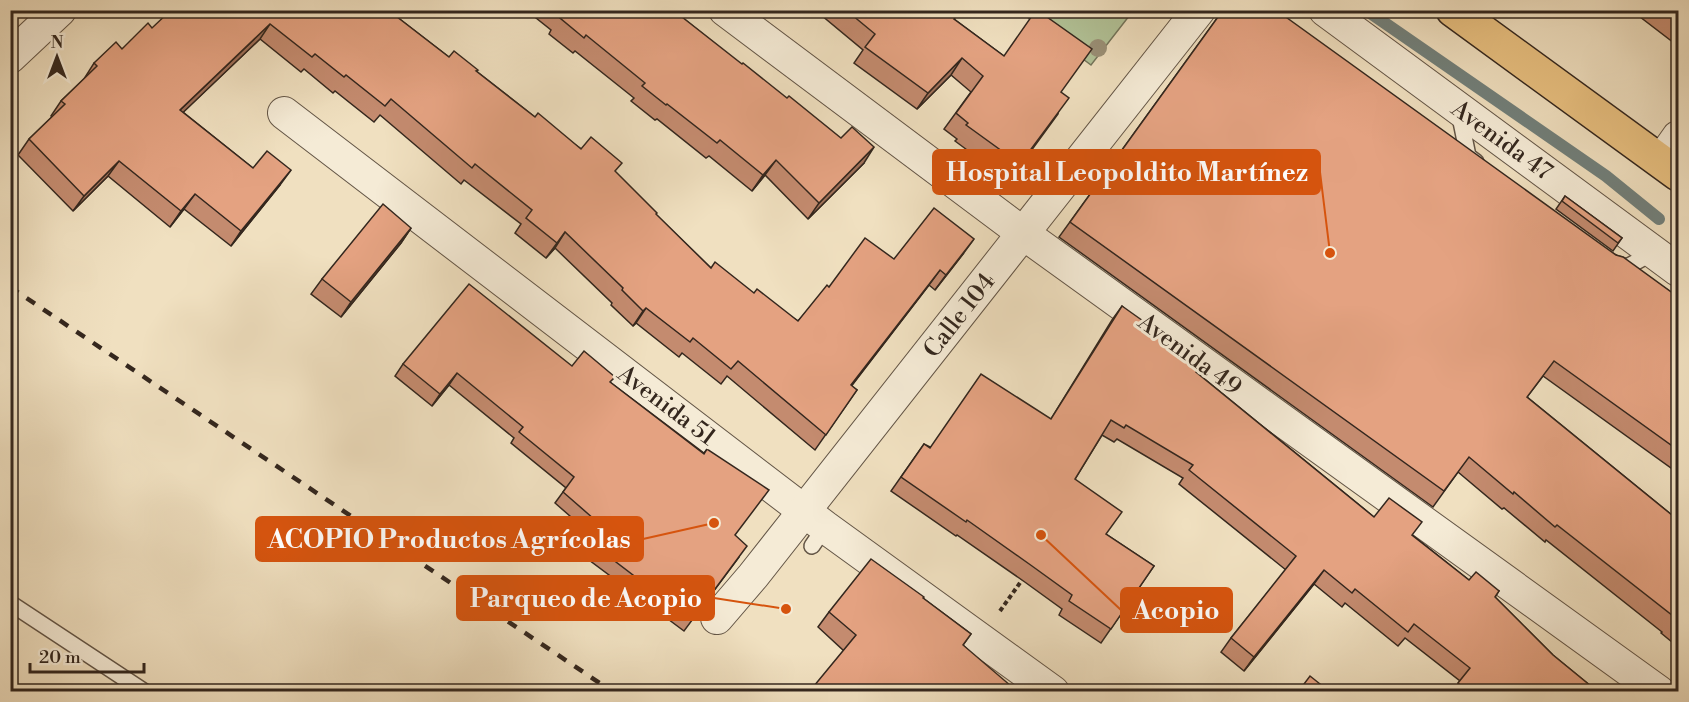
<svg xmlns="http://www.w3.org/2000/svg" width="1689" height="702" viewBox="0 0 1689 702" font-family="'Libre Bodoni',serif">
  <rect width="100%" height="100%" fill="#f0e0c0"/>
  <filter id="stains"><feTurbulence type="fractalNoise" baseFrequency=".00333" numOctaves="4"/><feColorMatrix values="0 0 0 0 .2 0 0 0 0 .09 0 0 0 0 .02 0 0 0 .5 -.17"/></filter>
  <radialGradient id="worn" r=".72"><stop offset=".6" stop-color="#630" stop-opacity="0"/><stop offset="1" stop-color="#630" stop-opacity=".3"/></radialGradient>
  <polygon fill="#b2c398" stroke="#73755b" stroke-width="1.5" points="1019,11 1133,11 1091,65"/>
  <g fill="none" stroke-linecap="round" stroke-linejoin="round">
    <polyline stroke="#72807b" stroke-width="12" points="1366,10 1606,176 1659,219"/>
    <defs>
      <g id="lane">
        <polyline points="1459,112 1468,156 1476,162"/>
        <polyline points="1613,263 1627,267 1654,252"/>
        <polyline points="812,546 825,527"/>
        <polyline points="10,603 145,692"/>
      </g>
      <g id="street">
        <polyline points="725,10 1024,234 1659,692"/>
        <polyline points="1325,10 1678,270"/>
        <polyline points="10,57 60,10"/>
        <polyline points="284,113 825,527 1053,692"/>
        <polyline points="1661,161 1678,137"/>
        <polyline points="717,618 753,576 1199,10"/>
      </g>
      <polyline id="primary" points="1453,10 1678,174"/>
    </defs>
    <use href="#lane" stroke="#635546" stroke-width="18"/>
    <use href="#street" stroke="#635546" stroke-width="34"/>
    <use href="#primary" stroke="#34271e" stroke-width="36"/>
    <polyline stroke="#34271e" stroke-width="4" stroke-dasharray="4.5 3" stroke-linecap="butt" points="1000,611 1022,580"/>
    <use href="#lane" stroke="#f5ebd6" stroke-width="15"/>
    <use href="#street" stroke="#f5ebd6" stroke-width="32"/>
    <use href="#primary" stroke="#e8c080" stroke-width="33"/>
    <polyline stroke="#34271e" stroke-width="4.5" stroke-dasharray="10 10" stroke-linecap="butt" points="10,287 613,692"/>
  </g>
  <circle fill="#9a9077" cx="1098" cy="48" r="9"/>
  <g fill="#c48b6f" stroke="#34271e" stroke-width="1.5">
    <polygon points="388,10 449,57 476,71 535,117 615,172 656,215 711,268 798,321 829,287 894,259 963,254 935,290 929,285 851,386 857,390 815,450 727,376 721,384 682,353 679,357 636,323 633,326 611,305 612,303 555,248 546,258 515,233 521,224 464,180 461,184 380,115 374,122 335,91 333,93 304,69 301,72 260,39 183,112 253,168 280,185 231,246 184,209 170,227 108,176 73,211 18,155 29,139 52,117 51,116 61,101 84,79 94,63 122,49 152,28"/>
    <polygon points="526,10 673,10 864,163 808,219 765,175 752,191 709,156 706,158 657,119 655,120 631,101 634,98 575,51 573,53 549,34 551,30"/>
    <polygon points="815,10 960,10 954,19 1004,56 1061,92 1058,114 1009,181 955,141 957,139 944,129 971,92 951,75 917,109 854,63 863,50"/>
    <polygon points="1223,10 1616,255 1678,297 1678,473 1543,376 1527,397 1678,520 1678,647 1661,633 1662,632 1546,540 1545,542 1504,508 1502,509 1458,472 1433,507 1059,237"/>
    <polygon points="1631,10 1678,10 1678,46"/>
    <polygon points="1565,196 1622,238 1613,251 1556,209"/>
    <polygon points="411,228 401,243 341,317 311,294 322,279"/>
    <polygon points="1122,306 1196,372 1374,517 1412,535 1469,580 1499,591 1495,597 1553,655 1597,691 1602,692 1452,692 1460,681 1405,638 1398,646 1345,603 1342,607 1314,584 1244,671 1221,652 1231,638 1286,570 1179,484 1183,478 1117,439 1114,442 1102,435 1075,479 1106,534 1154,566 1101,643 1059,615 1062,609 1022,580 957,535 956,536 891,491 924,444 930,447 1051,419 1112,320"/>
    <polygon points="403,364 572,366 611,383 704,453 707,449 735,536 739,557 684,631 573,548 586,530 555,503 566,488 511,443 514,438 449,385 432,406 395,376"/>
    <polygon points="923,598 971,634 963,645 1008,690 843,650 818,627 829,612"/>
  </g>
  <g fill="#a0715a" stroke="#34271e" stroke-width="1.5">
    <polygon points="270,24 260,39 170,125 180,110"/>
    <polygon points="962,58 951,75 917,109 928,93"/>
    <polygon points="874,147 864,163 808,219 819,203"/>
    <polygon points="776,160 765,175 752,191 763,175"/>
    <polygon points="119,161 108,176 73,211 84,196"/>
    <polygon points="291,170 280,185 231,246 241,231"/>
    <polygon points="195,194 184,209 170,227 181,211"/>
    <polygon points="411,228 401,243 341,317 351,302"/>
    <polygon points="565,232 555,248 546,258 557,243"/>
    <polygon points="974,239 963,254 935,290 946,275"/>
    <polygon points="940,270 929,285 840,401 851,385"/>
    <polygon points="646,308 636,323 633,326 643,311"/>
    <polygon points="457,373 449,385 432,406 440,394"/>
    <polygon points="1324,570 1314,584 1244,671 1254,657"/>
  </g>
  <g fill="#e4a281" stroke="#34271e" stroke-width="1.5">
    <polygon points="171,10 388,10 449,57 454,51 478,70 476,71 535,117 538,113 581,149 591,137 622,163 615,171 657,213 656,214 711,268 715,262 754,293 757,289 798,321 827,285 829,287 865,238 894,259 934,208 974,239 946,275 940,270 851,385 857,390 826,435 738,361 731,369 693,338 690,342 646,308 643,311 622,290 623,288 565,232 557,243 526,218 532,210 475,164 472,168 391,99 385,106 346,75 344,77 315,54 312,57 270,24 180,110 253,168 267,151 291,170 241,231 195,194 181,211 119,161 84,196 29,139 65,104 61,101 97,66 94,63 116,42 122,49 148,23 152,28"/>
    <polygon points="556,10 673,10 742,64 743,63 787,98 789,96 841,138 852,127 874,147 819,203 776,160 763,175 720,140 717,143 667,104 666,105 642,86 645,83 586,35 584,38 560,18 562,15"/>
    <polygon points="846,10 960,10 954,19 1004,56 1036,10 1037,10 1092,49 1061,92 1069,98 1020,164 966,125 968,123 956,113 983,76 962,58 928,93 865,47 875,34"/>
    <polygon points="1223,10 1276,10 1616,255 1623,257 1678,297 1678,450 1554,361 1527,397 1678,520 1678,623 1672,618 1673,616 1557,525 1555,527 1514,492 1513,494 1469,457 1444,491 1070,222"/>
    <polygon points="1670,10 1678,10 1678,17"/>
    <polygon points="1565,196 1622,238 1618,243 1562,201"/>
    <polygon points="383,204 411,228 351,302 322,279"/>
    <polygon points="469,284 572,366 584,351 615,377 610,382 704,454 707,449 769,490 735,535 747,546 692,620 582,536 594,519 563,492 574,477 519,432 523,427 457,373 440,394 403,364"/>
    <polygon points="1122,306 1202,363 1196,372 1374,517 1389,498 1422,522 1412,535 1469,580 1476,572 1499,591 1495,597 1553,655 1597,691 1599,689 1602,692 1469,692 1458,683 1470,668 1414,624 1408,632 1355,589 1352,593 1324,570 1254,657 1231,638 1296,556 1189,470 1193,465 1126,425 1124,428 1111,420 1075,479 1122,512 1106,534 1154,566 1111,629 1069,601 1072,595 1032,566 967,520 966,522 901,477 924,444 930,448 981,374 1051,419"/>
    <polygon points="871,559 924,597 923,598 971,634 963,645 1011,686 1008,690 1011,692 809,692 856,635 829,612"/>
    <polygon points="1310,676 1330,692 1298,692"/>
  </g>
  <g text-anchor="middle" stroke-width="6" stroke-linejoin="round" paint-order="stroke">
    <g font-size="24" fill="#34271e" stroke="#f5ebd6">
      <text transform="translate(1502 140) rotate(36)" y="8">Avenida 47</text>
      <text transform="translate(959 315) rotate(-52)" y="8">Calle 104</text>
      <text transform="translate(1190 354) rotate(36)" y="8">Avenida 49</text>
      <text transform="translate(667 405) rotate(37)" y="8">Avenida 51</text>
    </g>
  </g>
  <path fill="none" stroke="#d6540e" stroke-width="2" d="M1330 253L1320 172M714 523L643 539M786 609L714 598M1041 535L1121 610"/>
  <g fill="#d6540e" stroke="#f5ebd6" stroke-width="2">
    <circle cx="1330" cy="253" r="6"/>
    <circle cx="714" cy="523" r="6"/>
    <circle cx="786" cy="609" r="6"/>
    <circle cx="1041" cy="535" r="6"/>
  </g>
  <g fill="#d6540e" stroke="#d6540e" stroke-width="2">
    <rect x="933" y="150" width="387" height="44" rx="6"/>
    <rect x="256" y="517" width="387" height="44" rx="6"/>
    <rect x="457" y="576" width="257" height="44" rx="6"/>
    <rect x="1121" y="588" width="111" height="44" rx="6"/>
  </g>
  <g font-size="26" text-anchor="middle" font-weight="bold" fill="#fff">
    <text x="1127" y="181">Hospital Leopoldito Martínez</text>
    <text x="449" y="548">ACOPIO Productos Agrícolas</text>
    <text x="586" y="607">Parqueo de Acopio</text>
    <text x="1176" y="619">Acopio</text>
  </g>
  <rect width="1689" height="702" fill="none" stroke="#f0e0c0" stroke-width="36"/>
  <rect x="12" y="12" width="1665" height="678" fill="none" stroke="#34271e" stroke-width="3"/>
  <rect x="18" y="18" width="1653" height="666" fill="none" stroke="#34271e" stroke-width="1.5"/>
  <g transform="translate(57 57)" stroke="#f5ebd6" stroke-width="4.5" paint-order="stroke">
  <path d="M0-4.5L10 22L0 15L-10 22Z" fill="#34271e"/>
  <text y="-9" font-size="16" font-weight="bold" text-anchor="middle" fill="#34271e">N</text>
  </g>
  <path d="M30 663v9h114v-9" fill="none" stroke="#34271e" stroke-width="3"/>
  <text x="39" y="663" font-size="18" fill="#34271e" stroke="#f5ebd6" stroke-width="4.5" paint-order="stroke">20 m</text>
  <rect width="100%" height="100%" filter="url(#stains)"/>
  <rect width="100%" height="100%" fill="url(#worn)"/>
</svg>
